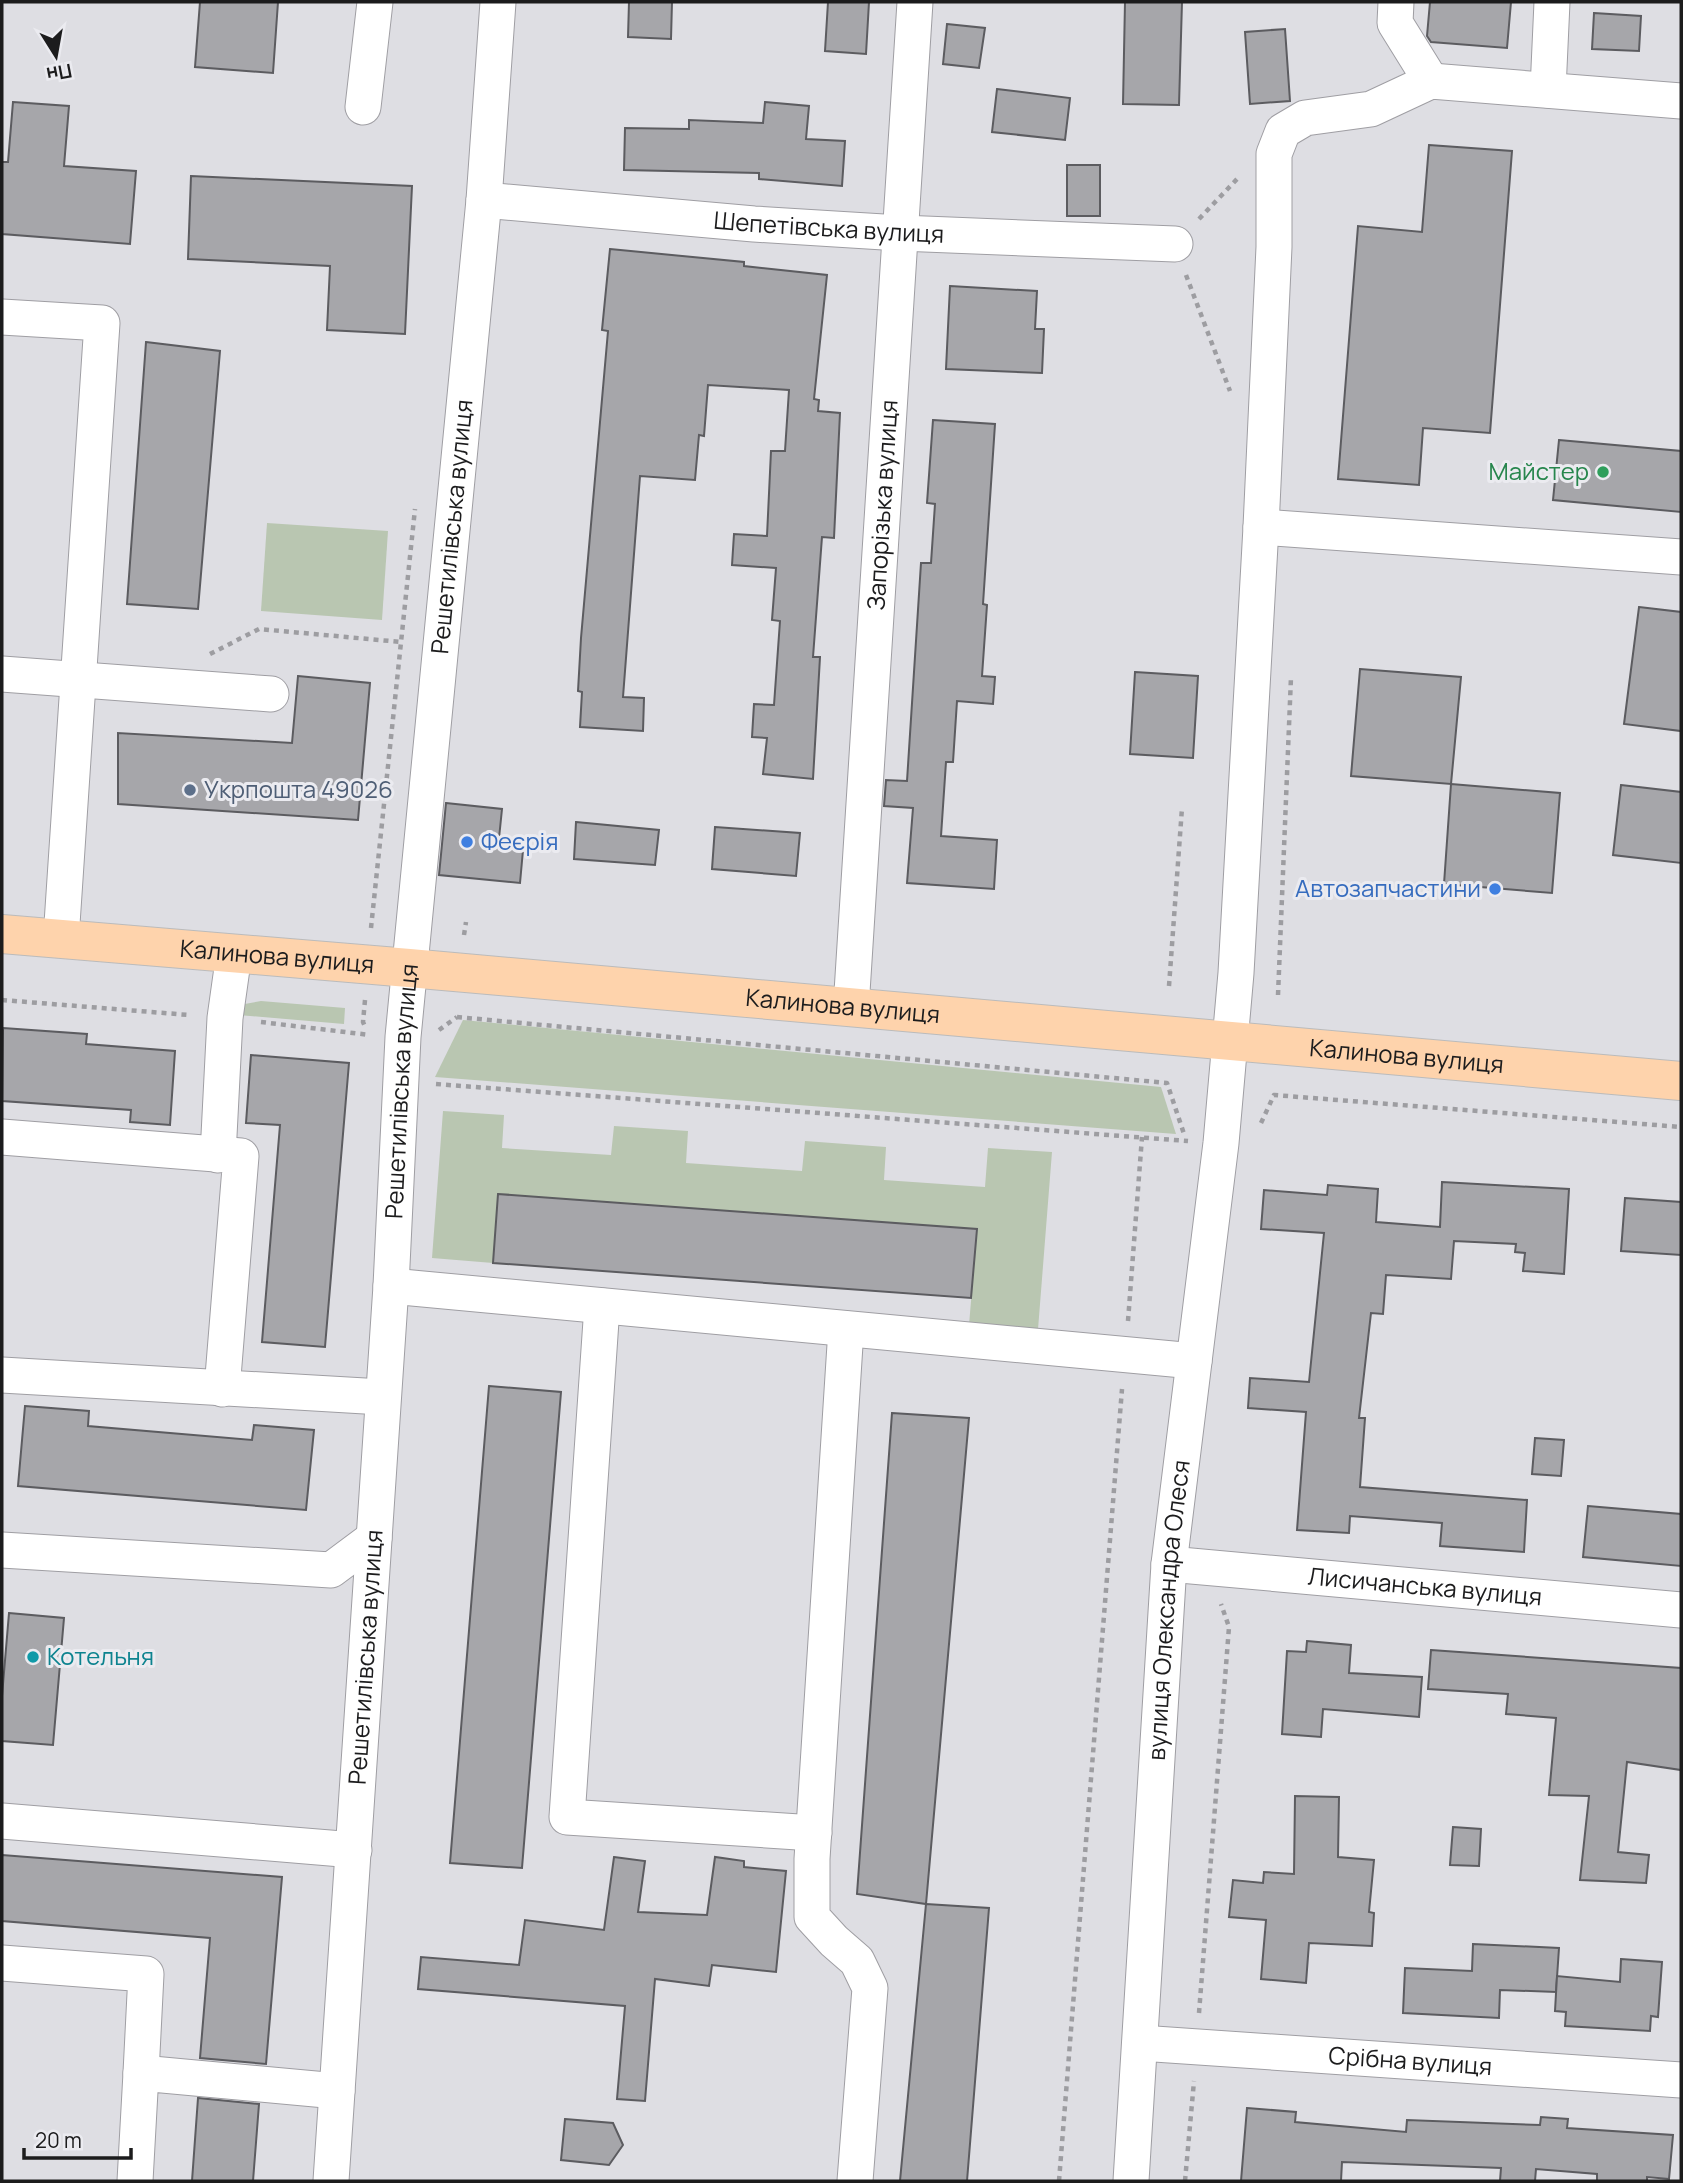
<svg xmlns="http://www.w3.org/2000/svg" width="1683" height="2183" viewBox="0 0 1683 2183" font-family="Manrope,sans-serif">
  <rect width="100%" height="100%" fill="#dedee3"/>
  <g fill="#b9c6b1">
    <polygon points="267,523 388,531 382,620 261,611"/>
    <polygon points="261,1001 345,1008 344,1024 238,1015 239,1005"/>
    <polygon points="463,1020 1161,1087 1176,1134 435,1077"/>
    <polygon points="443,1111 504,1115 502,1148 611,1155 614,1126 688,1131 686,1163 802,1171 805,1141 886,1147 884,1180 985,1187 988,1148 1052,1152 1037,1342 968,1337 977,1230 498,1195 493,1263 432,1258"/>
  </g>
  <g fill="#a6a6aa" stroke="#5c5c60" stroke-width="2">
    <polygon points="200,2 278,2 273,73 195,67"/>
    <polygon points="629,2 672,2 671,39 628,37"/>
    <polygon points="828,2 869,2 866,54 825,51"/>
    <polygon points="1125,2 1182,2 1179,105 1123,104"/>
    <polygon points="1430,2 1511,2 1507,48 1431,42 1427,36"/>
    <polygon points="1594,13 1641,16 1639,51 1592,49"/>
    <polygon points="947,24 985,28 979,68 943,64"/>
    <polygon points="1285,29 1290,101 1250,104 1245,32"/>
    <polygon points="997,89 1070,98 1065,140 992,132"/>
    <polygon points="13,102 69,106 64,166 136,171 130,244 2,234 2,162 8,162"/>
    <polygon points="765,102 809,106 806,139 845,141 842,186 759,179 759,173 624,170 625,128 689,129 689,120 763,123"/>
    <polygon points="1429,145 1512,151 1490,433 1423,428 1419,485 1338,479 1358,226 1422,232"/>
    <rect x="1067" y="165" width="33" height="51"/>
    <polygon points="191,176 412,186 405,334 327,330 330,266 188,259"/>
    <polygon points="610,249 744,262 744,266 827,275 814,399 819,400 818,411 840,413 834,538 822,537 813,657 820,657 813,779 763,774 767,738 752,737 754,704 774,705 780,621 772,620 776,568 732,565 734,534 767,536 771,451 785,451 789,390 708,385 704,436 699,435 695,480 640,476 623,697 644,698 643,731 580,727 582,692 578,691 581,638 608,331 602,330"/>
    <polygon points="950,286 1037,291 1035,329 1044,329 1042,373 946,369"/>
    <polygon points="146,342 220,351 198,609 127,604"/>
    <polygon points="933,420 995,424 983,604 987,605 982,676 995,677 993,704 957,701 953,762 946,762 941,836 997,840 994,889 907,883 913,808 884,806 886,780 907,781 921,563 931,563 935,504 927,503"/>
    <polygon points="1559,440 1681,451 1681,512 1553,500"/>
    <polygon points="1639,607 1681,612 1681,731 1624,724"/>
    <polygon points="1360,669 1461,677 1451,784 1351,776"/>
    <polygon points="1135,672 1198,676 1193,758 1130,754"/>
    <polygon points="298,676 370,683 358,820 118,804 118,733 292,743"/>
    <polygon points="1451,784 1560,793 1552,893 1444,884"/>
    <polygon points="1621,785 1681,792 1681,863 1613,855"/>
    <polygon points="446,803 502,809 498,848 523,850 520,883 439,875"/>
    <polygon points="576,822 659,830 655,865 574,859"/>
    <polygon points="715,827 800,833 796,876 712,869"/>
    <polygon points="3,1028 87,1034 86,1044 175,1051 170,1125 130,1122 131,1110 2,1101"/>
    <polygon points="251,1055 349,1063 325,1347 262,1342 280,1125 246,1123"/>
    <polygon points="1442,1182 1569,1189 1564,1274 1523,1271 1525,1253 1515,1252 1516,1244 1454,1241 1451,1279 1386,1275 1383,1314 1371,1313 1359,1418 1365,1418 1360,1487 1527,1500 1524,1552 1440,1546 1442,1523 1350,1516 1349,1533 1297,1530 1306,1412 1248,1408 1250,1378 1309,1382 1324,1233 1261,1229 1264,1190 1327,1195 1328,1185 1378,1189 1376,1222 1440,1227"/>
    <polygon points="498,1194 977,1229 971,1298 493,1263"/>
    <polygon points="1625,1198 1681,1202 1681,1255 1621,1251"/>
    <polygon points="489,1386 561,1392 522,1868 450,1863"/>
    <polygon points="25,1406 89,1411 88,1426 252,1440 254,1425 314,1430 306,1510 18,1486"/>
    <polygon points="892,1413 969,1418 926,1904 857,1894"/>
    <polygon points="1535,1438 1564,1440 1561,1476 1532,1474"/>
    <polygon points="1588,1506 1681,1514 1681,1566 1583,1557"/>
    <polygon points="9,1613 64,1618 53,1745 2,1741 2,1696"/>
    <polygon points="1307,1641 1351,1645 1349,1673 1422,1677 1419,1717 1323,1709 1321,1737 1282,1734 1287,1651 1306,1652"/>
    <polygon points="1431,1650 1681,1668 1681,1770 1627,1762 1618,1852 1649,1855 1646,1883 1580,1880 1589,1796 1549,1795 1556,1718 1506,1714 1508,1694 1428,1689"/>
    <polygon points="1295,1796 1339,1797 1338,1857 1374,1860 1369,1912 1374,1913 1372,1946 1309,1943 1306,1983 1261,1979 1266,1920 1229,1917 1233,1880 1263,1883 1264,1872 1294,1874"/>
    <polygon points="1453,1827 1481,1829 1479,1866 1450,1865"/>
    <polygon points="2,1855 282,1877 266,2064 200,2058 210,1938 2,1921"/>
    <polygon points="614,1857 645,1861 638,1912 707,1915 715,1857 744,1861 744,1867 786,1871 776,1972 712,1965 709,1986 655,1979 645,2101 617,2099 625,2006 418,1989 421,1957 519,1965 525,1920 604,1930"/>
    <polygon points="926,1904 989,1908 967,2181 900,2181"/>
    <polygon points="1473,1944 1559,1948 1556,1992 1500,1990 1499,2018 1403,2013 1405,1968 1472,1971"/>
    <polygon points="1621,1959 1662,1962 1658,2017 1651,2016 1650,2031 1565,2026 1566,2012 1555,2011 1557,1976 1620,1982"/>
    <polygon points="198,2098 259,2104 253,2181 192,2181"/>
    <polygon points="1247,2108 1296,2112 1295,2122 1406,2132 1407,2120 1540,2125 1541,2117 1568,2119 1567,2128 1673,2135 1669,2179 1647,2177 1647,2181 1597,2181 1597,2174 1536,2169 1535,2181 1500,2181 1501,2168 1342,2162 1341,2181 1241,2181"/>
    <polygon points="565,2119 613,2123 623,2145 609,2165 561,2160"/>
  </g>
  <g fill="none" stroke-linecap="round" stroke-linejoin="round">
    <defs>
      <g id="minor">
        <polyline points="1396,2 1395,23 1431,81"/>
        <polyline points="1548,90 1552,2"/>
        <polyline points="363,107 375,2"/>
        <path id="s1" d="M 484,200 L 754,224 L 900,233 L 1175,244"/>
        <polyline points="2,317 102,323 61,939"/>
        <polyline points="1261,527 1681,557"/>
        <polyline points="2,674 271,694"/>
        <path id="s2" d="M 851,1008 L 915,2"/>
        <polyline points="2,1137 241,1156 222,1389"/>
        <polyline points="218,1155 225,1018 234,954"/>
        <polyline points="391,1286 1194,1361"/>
        <polyline points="602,1306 567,1817 814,1833"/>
        <polyline points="846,1329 812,1859 812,1917 834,1941 857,1961 870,1988 855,2181"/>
        <polyline points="2,1375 382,1397"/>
        <polyline points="2,1550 331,1570 374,1538"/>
        <path id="s3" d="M 1169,1564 L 1681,1610"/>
        <polyline points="2,1821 354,1850"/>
        <polyline points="2,1963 146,1974 141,2073"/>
        <path id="s4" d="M 1140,2043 L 1681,2080"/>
        <polyline points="135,2181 141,2073 337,2091"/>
        <path id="s5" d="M 331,2181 L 391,1286 L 403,1037 L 484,200 L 498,2"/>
        <path id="s6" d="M 1131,2181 L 1169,1564 L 1221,1143 L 1236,973 L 1261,527 L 1274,247 L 1274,154 L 1283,131 L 1305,118 L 1371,109 L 1431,81 L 1681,101"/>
      </g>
      <g id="major">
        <path id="s7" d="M 2,934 L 409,968 L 1681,1081"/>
      </g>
    </defs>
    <use href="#minor" stroke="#9f9ea3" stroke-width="37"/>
    <use href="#major" stroke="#bbb" stroke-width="40"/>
    <g stroke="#9d9da1" stroke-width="4.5" stroke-dasharray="5 5" stroke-linecap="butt">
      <polyline points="1199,219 1239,177"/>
      <polyline points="1186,275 1230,391"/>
      <polyline points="210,654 259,629 401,642"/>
      <polyline points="371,928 415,509"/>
      <polyline points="464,935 466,922"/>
      <polyline points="1169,986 1182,808"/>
      <polyline points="1278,995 1291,677"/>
      <polyline points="2,1000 189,1015"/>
      <polyline points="365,1000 363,1022 366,1029"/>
      <polyline points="457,1017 1167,1083 1185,1137"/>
      <polyline points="261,1022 370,1035"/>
      <polyline points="439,1030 457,1017"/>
      <polyline points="436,1084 1188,1141"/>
      <polyline points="1261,1123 1274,1095 1681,1127"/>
      <polyline points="1128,1321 1142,1137"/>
      <polyline points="1199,2013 1229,1627 1221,1604"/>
      <polyline points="1059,2181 1122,1389"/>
      <polyline points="1185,2181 1194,2081"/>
    </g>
    <use href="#minor" stroke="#fff" stroke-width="35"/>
    <use href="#major" stroke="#fed3ac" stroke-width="38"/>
  </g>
  <circle fill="#2e9e5b" stroke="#ebebf0" stroke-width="2.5" cx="1603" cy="472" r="7"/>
  <circle fill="#5c6f8a" stroke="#ebebf0" stroke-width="2.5" cx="190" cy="790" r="7"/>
  <g fill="#3f7fe0" stroke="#ebebf0" stroke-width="2.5">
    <circle cx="467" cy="842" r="7"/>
    <circle cx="1495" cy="889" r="7"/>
  </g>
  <circle fill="#0f9aa8" stroke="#ebebf0" stroke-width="2.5" cx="33" cy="1657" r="7"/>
  <g text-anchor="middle" stroke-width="6" stroke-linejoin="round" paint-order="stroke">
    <g font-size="24" fill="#1c1c1d" stroke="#ebebf0">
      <text dy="8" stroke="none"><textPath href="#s1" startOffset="346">Шепетівська вулиця</textPath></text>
      <text dy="8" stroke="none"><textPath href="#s2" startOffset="504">Запорізька вулиця</textPath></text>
      <text dy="8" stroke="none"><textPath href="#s5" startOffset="1659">Решетилівська вулиця</textPath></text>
      <text dy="8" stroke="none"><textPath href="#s7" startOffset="276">Калинова вулиця</textPath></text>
      <text dy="8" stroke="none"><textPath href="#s7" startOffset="844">Калинова вулиця</textPath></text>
      <text dy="8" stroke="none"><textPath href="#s7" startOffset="1410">Калинова вулиця</textPath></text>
      <text dy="8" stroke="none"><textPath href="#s5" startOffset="1092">Решетилівська вулиця</textPath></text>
      <text dy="8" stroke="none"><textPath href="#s3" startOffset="257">Лисичанська вулиця</textPath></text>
      <text dy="8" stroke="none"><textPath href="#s6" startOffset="572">вулиця Олександра Олеся</textPath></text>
      <text dy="8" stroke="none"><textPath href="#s5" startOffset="525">Решетилівська вулиця</textPath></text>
      <text dy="8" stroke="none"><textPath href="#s4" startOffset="271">Срібна вулиця</textPath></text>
    </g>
    <g font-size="24" fill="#27864d" stroke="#ebebf0" text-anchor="end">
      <text x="1589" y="480">Майстер</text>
    </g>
    <g font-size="24" fill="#4e5e75" stroke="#ebebf0" text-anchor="start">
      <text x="204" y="798">Укрпошта 49026</text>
    </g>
    <g font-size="24" fill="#366cbe" stroke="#ebebf0" text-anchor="start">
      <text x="481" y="850">Феєрія</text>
      <text x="1481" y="897" text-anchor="end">Автозапчастини</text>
    </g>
    <g font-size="24" fill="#0d838f" stroke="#ebebf0" text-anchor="start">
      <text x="47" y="1665">Котельня</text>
    </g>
  </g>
  <rect width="1683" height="2183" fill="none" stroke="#1c1c1d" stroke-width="7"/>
  <g transform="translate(56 56) rotate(169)" stroke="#ebebf0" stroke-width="5" paint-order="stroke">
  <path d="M0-5L12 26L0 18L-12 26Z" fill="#1c1c1d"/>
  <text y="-10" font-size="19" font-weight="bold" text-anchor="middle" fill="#1c1c1d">Пн</text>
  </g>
  <path d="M24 2148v10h107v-10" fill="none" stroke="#1c1c1d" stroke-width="3.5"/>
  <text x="35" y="2148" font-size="21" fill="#1c1c1d" stroke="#ebebf0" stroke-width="5" paint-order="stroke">20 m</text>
</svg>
